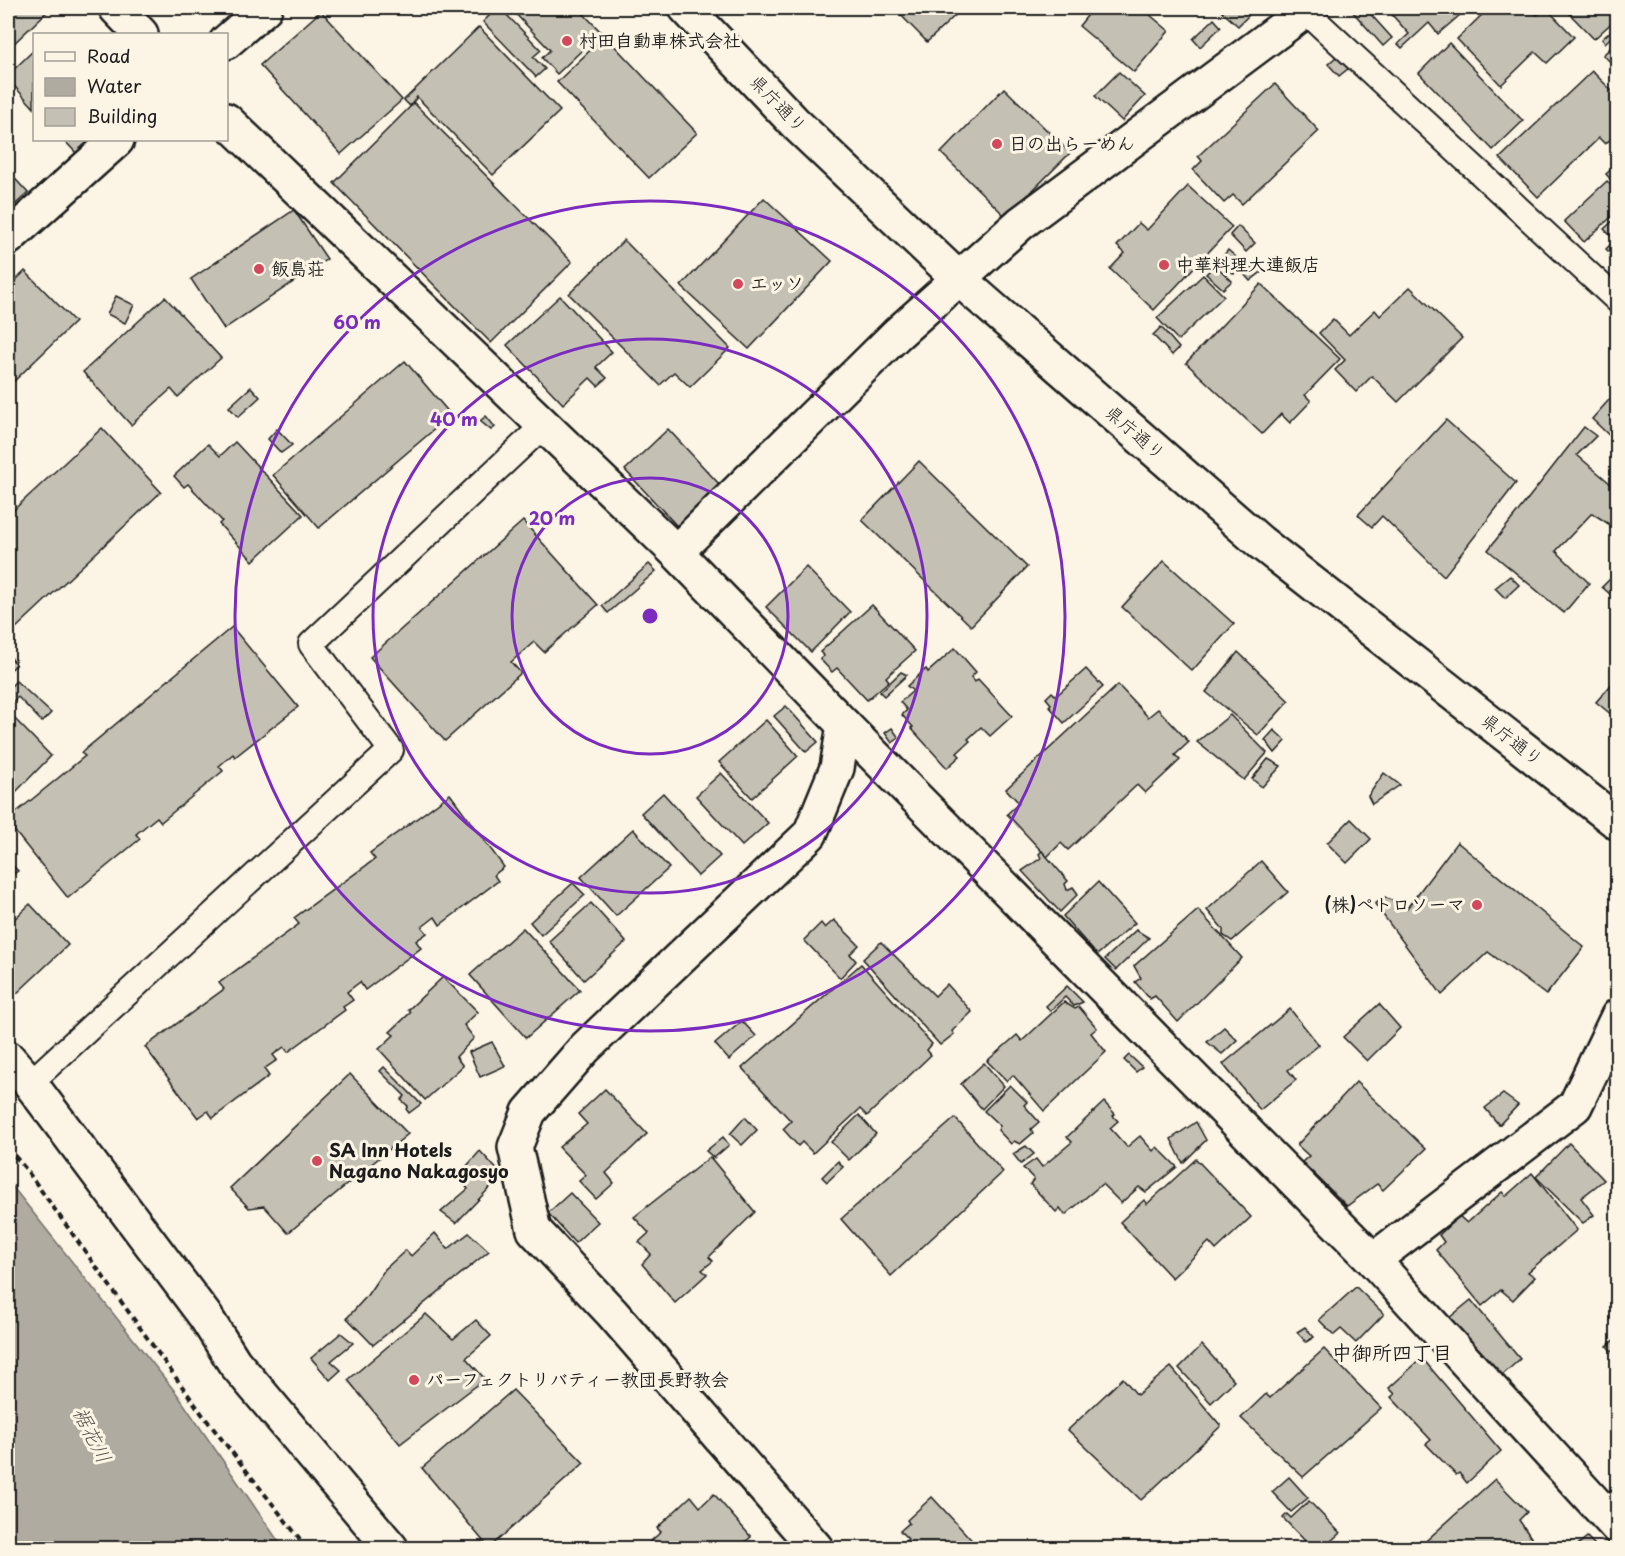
<svg xmlns="http://www.w3.org/2000/svg" width="1625" height="1556" viewBox="0 0 1625 1556" font-family="'Playpen Sans','Klee One',sans-serif">
  <rect width="100%" height="100%" fill="#fcf5e5"/>
  <filter id="ink" filterUnits="userSpaceOnUse"><feTurbulence type="fractalNoise" baseFrequency=".0167" numOctaves="2"/><feDisplacementMap in="SourceGraphic" scale="12" xChannelSelector="R" yChannelSelector="G"/><feConvolveMatrix kernelMatrix="1 2 1 2 8 2 1 2 1" color-interpolation-filters="sRGB"/></filter>
  <g filter="url(#ink)">
    <polygon fill="#b0aba1" stroke="#75726c" stroke-width="1.5" points="8,1181 177,1394 283,1548 8,1548"/>
    <g fill="#c4c0b3" stroke="#1c1c1c" stroke-width="1.5">
      <polygon points="8,8 51,8 8,49"/>
      <polygon points="497,8 500,8 541,50 533,57 545,69 536,77 483,22"/>
      <polygon points="510,8 578,8 601,32 557,74 542,58 550,50"/>
      <polygon points="894,8 963,8 927,42"/>
      <polygon points="1087,8 1142,8 1169,31 1134,72 1079,26 1091,11"/>
      <polygon points="1218,8 1256,8 1238,26"/>
      <polygon points="1358,8 1365,8 1392,38 1383,46 1353,12"/>
      <polygon points="1386,8 1468,8 1438,34 1429,23 1402,48 1398,44 1409,34"/>
      <polygon points="1489,8 1529,8 1537,15 1546,8 1574,37 1547,63 1535,52 1501,85 1457,39"/>
      <polygon points="1564,8 1618,8 1618,17 1594,39"/>
      <polygon points="321,11 402,100 341,154 260,65"/>
      <polygon points="1214,19 1221,27 1200,47 1193,39"/>
      <polygon points="1618,25 1618,31 1605,43 1602,39"/>
      <polygon points="479,27 560,111 493,175 417,97 410,106 404,100"/>
      <polygon points="605,36 697,133 649,178 557,82"/>
      <polygon points="1618,41 1618,69 1603,55"/>
      <polygon points="1449,43 1523,121 1493,150 1419,73"/>
      <polygon points="34,50 34,108 8,79 8,75"/>
      <polygon points="1337,56 1349,68 1339,76 1328,64"/>
      <polygon points="1592,71 1618,97 1618,112 1614,115 1618,119 1618,133 1605,144 1599,138 1538,197 1500,158"/>
      <polygon points="1119,72 1145,96 1122,121 1095,96"/>
      <polygon points="1275,84 1319,131 1242,204 1233,195 1224,203 1193,170 1202,161 1198,156"/>
      <polygon points="1004,88 1070,153 1006,217 941,153"/>
      <polygon points="414,103 572,262 491,343 334,183"/>
      <polygon points="64,140 91,140 76,153"/>
      <polygon points="1618,163 1618,182 1615,184 1606,174"/>
      <polygon points="8,171 28,193 8,211"/>
      <polygon points="1607,181 1618,193 1618,211 1584,242 1564,221"/>
      <polygon points="1188,186 1232,227 1154,310 1110,269 1125,253 1117,246 1139,223 1147,230"/>
      <polygon points="764,198 832,261 749,349 681,286"/>
      <polygon points="294,210 327,259 224,329 191,279"/>
      <polygon points="1618,216 1618,261 1606,249 1615,240 1604,229"/>
      <polygon points="1238,226 1255,243 1246,252 1230,235"/>
      <polygon points="624,240 730,348 690,387 674,372 660,385 569,294"/>
      <polygon points="1228,250 1243,263 1234,274 1219,261"/>
      <polygon points="1258,262 1264,270 1250,281 1244,274"/>
      <polygon points="1215,265 1232,281 1223,289 1206,274"/>
      <polygon points="25,271 75,322 8,387 8,288"/>
      <polygon points="1203,275 1224,296 1178,340 1157,318"/>
      <polygon points="1261,284 1340,359 1305,395 1311,401 1290,423 1281,414 1262,434 1186,363"/>
      <polygon points="1410,287 1462,338 1398,402 1372,376 1356,392 1335,370 1345,360 1319,333 1333,319 1349,335 1375,310 1380,316"/>
      <polygon points="116,296 134,305 125,323 107,314"/>
      <polygon points="560,296 612,352 596,367 607,378 598,386 590,378 563,404 507,345"/>
      <polygon points="165,297 221,358 178,397 171,389 131,425 83,372"/>
      <polygon points="1161,327 1179,348 1172,355 1153,335"/>
      <polygon points="405,361 451,415 319,528 273,475"/>
      <polygon points="251,387 260,397 238,417 229,407"/>
      <polygon points="1616,392 1618,394 1618,444 1592,419"/>
      <polygon points="486,416 495,427 491,430 480,421"/>
      <polygon points="1446,420 1516,483 1444,576 1382,516 1372,527 1358,515"/>
      <polygon points="1584,427 1596,436 1577,455 1618,490 1618,530 1592,513 1556,551 1589,583 1564,613 1488,550"/>
      <polygon points="102,428 161,492 15,629 8,621 8,515"/>
      <polygon points="277,429 292,445 281,453 268,439"/>
      <polygon points="668,429 720,485 677,526 625,470"/>
      <polygon points="235,442 303,515 253,561 219,524 222,521 188,484 184,487 174,476 208,444 220,456"/>
      <polygon points="919,461 1027,567 971,626 862,520"/>
      <polygon points="523,521 598,605 544,652 534,642 511,662 521,673 445,741 370,657"/>
      <polygon points="1164,561 1234,624 1192,671 1122,607"/>
      <polygon points="649,564 656,571 608,613 602,606"/>
      <polygon points="806,567 850,612 811,652 766,607"/>
      <polygon points="1618,571 1618,601 1602,587"/>
      <polygon points="1510,576 1519,585 1505,598 1495,588"/>
      <polygon points="872,605 915,651 886,677 889,681 867,700 837,668 832,672 820,659 824,656 820,652"/>
      <polygon points="232,627 298,707 235,757 233,754 219,766 223,771 161,822 157,817 136,834 140,839 68,898 8,823 8,819 85,756 81,753"/>
      <polygon points="955,648 976,672 971,677 975,682 978,679 1012,716 990,736 981,727 968,739 970,741 957,753 960,756 947,768 911,728 913,727 902,715 907,710 900,702 913,691 907,686 926,669 928,672"/>
      <polygon points="1238,652 1289,701 1258,735 1206,692"/>
      <polygon points="8,653 16,665 8,672"/>
      <polygon points="1086,669 1103,687 1064,723 1049,706 1051,704 1046,698 1052,692 1056,696"/>
      <polygon points="901,672 907,675 884,696 880,692"/>
      <polygon points="1618,677 1618,720 1596,702"/>
      <polygon points="16,681 51,713 42,722 18,697 8,706 8,689"/>
      <polygon points="1118,685 1148,717 1158,709 1189,742 1175,755 1180,760 1145,793 1137,785 1068,850 1061,843 1047,857 1007,814 1019,803 1006,789"/>
      <polygon points="786,706 818,742 806,752 774,716"/>
      <polygon points="1230,715 1267,753 1244,780 1197,742"/>
      <polygon points="12,716 51,756 8,800 8,720"/>
      <polygon points="766,720 798,756 752,798 719,762"/>
      <polygon points="892,728 899,738 892,743 885,733"/>
      <polygon points="1274,730 1286,741 1275,753 1265,740"/>
      <polygon points="1268,759 1281,766 1262,787 1252,779"/>
      <polygon points="721,773 768,823 742,846 696,796"/>
      <polygon points="1384,773 1400,785 1372,804 1368,796"/>
      <polygon points="663,793 720,856 698,876 641,813"/>
      <polygon points="450,794 504,867 494,875 498,881 440,925 435,917 422,927 427,933 416,941 421,948 365,990 360,982 347,992 353,1000 343,1007 345,1010 288,1052 284,1047 273,1055 277,1060 264,1069 269,1076 213,1118 208,1111 198,1118 145,1047 224,989 219,983 299,924 294,918 375,859 370,853"/>
      <polygon points="1351,819 1371,839 1347,863 1327,843"/>
      <polygon points="633,829 669,868 616,916 581,877"/>
      <polygon points="1457,842 1584,947 1546,995 1488,952 1442,995 1375,904 1385,897 1407,908"/>
      <polygon points="1042,851 1068,881 1065,884 1067,890 1073,887 1078,894 1060,912 1022,871 1041,858 1039,854"/>
      <polygon points="8,861 18,871 8,878"/>
      <polygon points="1261,861 1288,892 1232,941 1223,935 1223,929 1207,910"/>
      <polygon points="1098,882 1135,923 1097,955 1063,916"/>
      <polygon points="573,883 585,895 541,935 530,922"/>
      <polygon points="591,903 626,942 584,980 549,941"/>
      <polygon points="30,904 68,945 14,996 8,989 8,925"/>
      <polygon points="1198,910 1242,958 1178,1022 1155,996 1150,999 1135,982 1141,978 1134,966"/>
      <polygon points="834,920 859,945 850,954 856,961 840,978 804,940 821,923 825,928"/>
      <polygon points="523,928 580,990 526,1038 470,975"/>
      <polygon points="1136,930 1149,938 1116,970 1105,959"/>
      <polygon points="881,942 935,996 947,984 972,1012 952,1031 954,1034 940,1045 863,959"/>
      <polygon points="861,964 932,1044 927,1050 931,1055 867,1116 860,1109 813,1153 802,1142 798,1146 783,1129 791,1121 742,1068"/>
      <polygon points="443,977 478,1012 464,1025 474,1038 456,1057 463,1066 425,1100 379,1049 394,1035 390,1032 411,1012 408,1010"/>
      <polygon points="1067,986 1083,1002 1074,1006 1065,997 1050,1011 1046,1006"/>
      <polygon points="1064,1002 1075,1009 1079,1007 1097,1028 1091,1033 1106,1052 1044,1111 1013,1075 1007,1081 987,1061 1017,1035 1022,1041"/>
      <polygon points="1379,1004 1400,1028 1367,1061 1343,1037"/>
      <polygon points="1290,1009 1319,1045 1288,1070 1296,1080 1260,1110 1223,1064"/>
      <polygon points="742,1021 756,1036 729,1060 715,1044"/>
      <polygon points="1224,1027 1237,1040 1222,1054 1207,1042"/>
      <polygon points="492,1042 505,1066 480,1077 469,1052"/>
      <polygon points="1129,1055 1142,1067 1136,1072 1124,1060"/>
      <polygon points="984,1063 1004,1086 982,1109 961,1084"/>
      <polygon points="384,1067 421,1104 409,1113 406,1109 408,1106 401,1100 405,1096 380,1071"/>
      <polygon points="350,1074 408,1134 288,1233 264,1206 249,1208 230,1188"/>
      <polygon points="1356,1082 1426,1149 1383,1190 1377,1184 1347,1206 1302,1162 1309,1156 1297,1145"/>
      <polygon points="1010,1085 1027,1102 1024,1105 1039,1122 1031,1129 1033,1133 1020,1144 1014,1141 1011,1144 998,1130 1000,1126 984,1111"/>
      <polygon points="605,1089 647,1134 606,1173 614,1183 596,1199 579,1181 586,1175 559,1147 587,1124 578,1114"/>
      <polygon points="1503,1094 1518,1105 1499,1125 1485,1108"/>
      <polygon points="1104,1102 1115,1114 1113,1116 1118,1121 1110,1128 1127,1147 1140,1136 1153,1151 1157,1147 1177,1167 1146,1192 1139,1187 1121,1203 1102,1184 1065,1215 1060,1208 1056,1212 1030,1184 1034,1179 1023,1168 1036,1159 1042,1167 1072,1142 1067,1137"/>
      <polygon points="859,1115 876,1134 849,1160 831,1142"/>
      <polygon points="745,1117 757,1130 742,1145 730,1134"/>
      <polygon points="955,1118 1003,1172 891,1276 841,1219"/>
      <polygon points="1196,1122 1206,1140 1183,1163 1171,1139"/>
      <polygon points="723,1137 729,1145 714,1158 706,1151"/>
      <polygon points="1569,1143 1604,1180 1581,1198 1594,1215 1583,1223 1536,1177"/>
      <polygon points="1026,1146 1034,1154 1021,1164 1013,1154"/>
      <polygon points="480,1151 502,1175 456,1223 441,1212 468,1189 458,1176"/>
      <polygon points="710,1157 755,1212 709,1257 713,1261 702,1270 707,1274 675,1303 642,1264 651,1254 639,1242 649,1233 634,1217"/>
      <polygon points="1196,1159 1251,1217 1216,1250 1209,1242 1172,1278 1120,1222 1144,1200 1147,1204"/>
      <polygon points="838,1161 843,1167 827,1182 822,1177"/>
      <polygon points="1532,1173 1577,1230 1528,1272 1535,1277 1513,1300 1501,1290 1482,1306 1436,1250 1444,1242 1439,1235 1459,1216 1467,1223 1502,1192 1506,1196"/>
      <polygon points="570,1193 598,1222 575,1243 548,1213"/>
      <polygon points="435,1233 448,1249 469,1233 489,1251 373,1345 347,1318 366,1297 385,1269 406,1250 411,1256"/>
      <polygon points="1356,1287 1384,1314 1356,1343 1341,1329 1334,1335 1319,1320"/>
      <polygon points="1471,1300 1520,1359 1499,1378 1449,1318"/>
      <polygon points="426,1314 453,1339 476,1320 491,1336 466,1358 485,1379 400,1444 348,1380"/>
      <polygon points="1305,1327 1314,1337 1306,1342 1297,1332"/>
      <polygon points="341,1333 353,1343 331,1361 341,1370 330,1380 311,1358"/>
      <polygon points="1618,1336 1618,1358 1607,1346"/>
      <polygon points="1202,1345 1234,1381 1211,1403 1179,1368"/>
      <polygon points="1324,1349 1381,1408 1303,1477 1241,1418 1266,1394 1270,1398"/>
      <polygon points="1422,1358 1501,1451 1467,1483 1459,1473 1456,1475 1426,1444 1431,1440 1391,1397 1395,1394 1389,1388"/>
      <polygon points="1171,1367 1221,1426 1141,1500 1068,1430 1123,1378 1137,1395"/>
      <polygon points="513,1390 584,1463 489,1548 422,1468"/>
      <polygon points="1289,1477 1308,1498 1291,1512 1272,1492"/>
      <polygon points="1495,1479 1527,1512 1519,1520 1532,1539 1522,1548 1418,1548"/>
      <polygon points="714,1494 751,1537 738,1548 643,1548 661,1532 657,1528 691,1496 700,1507"/>
      <polygon points="932,1497 979,1548 898,1548 908,1539 900,1531 909,1523 907,1520"/>
      <polygon points="1309,1501 1340,1533 1323,1548 1312,1548 1283,1518 1287,1514 1291,1518"/>
      <polygon points="1587,1537 1598,1548 1574,1548"/>
    </g>
    <g fill="none" stroke-linecap="round" stroke-linejoin="round">
      <defs>
        <g id="service">
          <polyline points="1302,8 1618,301"/>
          <polyline points="30,1083 391,750 311,644 544,425"/>
        </g>
        <g id="minor">
          <polyline points="116,8 141,34"/>
          <polyline points="226,42 265,8"/>
          <polyline points="226,120 676,552 844,725 1373,1260 1618,1528"/>
          <polyline points="8,238 117,140"/>
          <polyline points="676,552 897,334 1021,223 1309,8"/>
          <polyline points="8,1058 30,1083 205,1316 234,1362 391,1548"/>
          <polyline points="1373,1260 1575,1106 1618,1016"/>
          <polyline points="816,1548 612,1313 534,1230 515,1147 529,1112 585,1048 810,834 837,768 844,725"/>
        </g>
        <polyline id="trunk" points="686,8 796,124 959,279 1260,542 1618,823"/>
      </defs>
      <use href="#service" stroke="#1c1c1c" stroke-width="28"/>
      <use href="#minor" stroke="#1c1c1c" stroke-width="38"/>
      <use href="#trunk" stroke="#1c1c1c" stroke-width="38"/>
      <polyline stroke="#1c1c1c" stroke-width="4" stroke-dasharray="6 4.5" stroke-linecap="butt" points="8,1148 25,1168 202,1414 307,1548"/>
      <use href="#service" stroke="#fcf5e5" stroke-width="24"/>
      <use href="#minor" stroke="#fcf5e5" stroke-width="33"/>
      <use href="#trunk" stroke="#fcf5e5" stroke-width="33"/>
    </g>
  </g>
  <g fill="none" stroke="#7b2cbf" stroke-width="3">
    <circle cx="650" cy="616" r="138"/>
    <circle cx="650" cy="616" r="277"/>
    <circle cx="650" cy="616" r="415"/>
  </g>
  <g fill="#d1495b" stroke="#fcf5e5" stroke-width="2">
    <circle cx="567" cy="41" r="6"/>
    <circle cx="997" cy="144" r="6"/>
    <circle cx="1164" cy="265" r="6"/>
    <circle cx="259" cy="269" r="6"/>
    <circle cx="738" cy="284" r="6"/>
    <circle cx="1477" cy="905" r="6"/>
    <circle cx="317" cy="1161" r="6"/>
    <circle cx="414" cy="1380" r="6"/>
  </g>
  <g text-anchor="middle" stroke-width="6" stroke-linejoin="round" paint-order="stroke">
    <g font-size="18" font-weight="bold" fill="#1c1c1c" stroke="#fcf5e5" text-anchor="start">
      <text x="579" y="47">村田自動車株式会社</text>
      <text x="1009" y="150">日の出らーめん</text>
      <text x="1176" y="271">中華料理大連飯店</text>
      <text x="271" y="275">飯島荘</text>
      <text x="750" y="290">エッソ</text>
      <text x="1465" y="911" text-anchor="end">(株)ペトロソーマ</text>
      <text x="329" y="1157">SA Inn Hotels<tspan x="329" dy="21">Nagano Nakagosyo</tspan></text>
      <text x="426" y="1386">パーフェクトリバティー教団長野教会</text>
    </g>
    <g font-size="18" fill="#1c1c1c" stroke="#fcf5e5">
      <text transform="translate(778 104) rotate(46)" y="6">県庁通り</text>
      <text transform="translate(1135 433) rotate(41)" y="6">県庁通り</text>
      <text transform="translate(1512 740) rotate(38)" y="6">県庁通り</text>
    </g>
    <g font-size="20" font-weight="bold" fill="#1c1c1c" stroke="#fcf5e5">
      <text x="1392" y="1360">中御所四丁目</text>
    </g>
    <g font-size="20" font-style="italic" fill="#575551" stroke="#fcf5e5">
      <text transform="translate(92 1435) rotate(63)" y="7">裾花川</text>
    </g>
  </g>
  <circle cx="650" cy="616" r="9" fill="#7b2cbf" stroke="#fcf5e5" stroke-width="3"/>
  <g font-size="18" text-anchor="middle" font-weight="bold" fill="#7b2cbf" stroke="#fcf5e5" stroke-width="6" stroke-linejoin="round" paint-order="stroke">
    <text x="357" y="329">60 m</text>
    <text x="454" y="426">40 m</text>
    <text x="552" y="525">20 m</text>
  </g>
  <rect width="1625" height="1556" fill="none" stroke="#fcf5e5" stroke-width="30"/>
  <rect x="15" y="15" width="1595" height="1526" fill="none" stroke="#1c1c1c" stroke-width="2" filter="url(#ink)"/>
  <rect x="33" y="33" width="195" height="108" fill="#fcf5e5" stroke="#a29e95" stroke-width="1.5"/>
  <rect x="45" y="52" width="30" height="9" fill="#fcf5e5" stroke="#a29e95" stroke-width="1.5"/>
  <text x="87" y="63" font-size="18" fill="#1c1c1c">Road</text>
  <rect x="45" y="78" width="30" height="18" fill="#b0aba1" stroke="#a29e95" stroke-width="1.5"/>
  <text x="87" y="93" font-size="18" fill="#1c1c1c">Water</text>
  <rect x="45" y="108" width="30" height="18" fill="#c4c0b3" stroke="#a29e95" stroke-width="1.5"/>
  <text x="87" y="123" font-size="18" fill="#1c1c1c">Building</text>
</svg>
